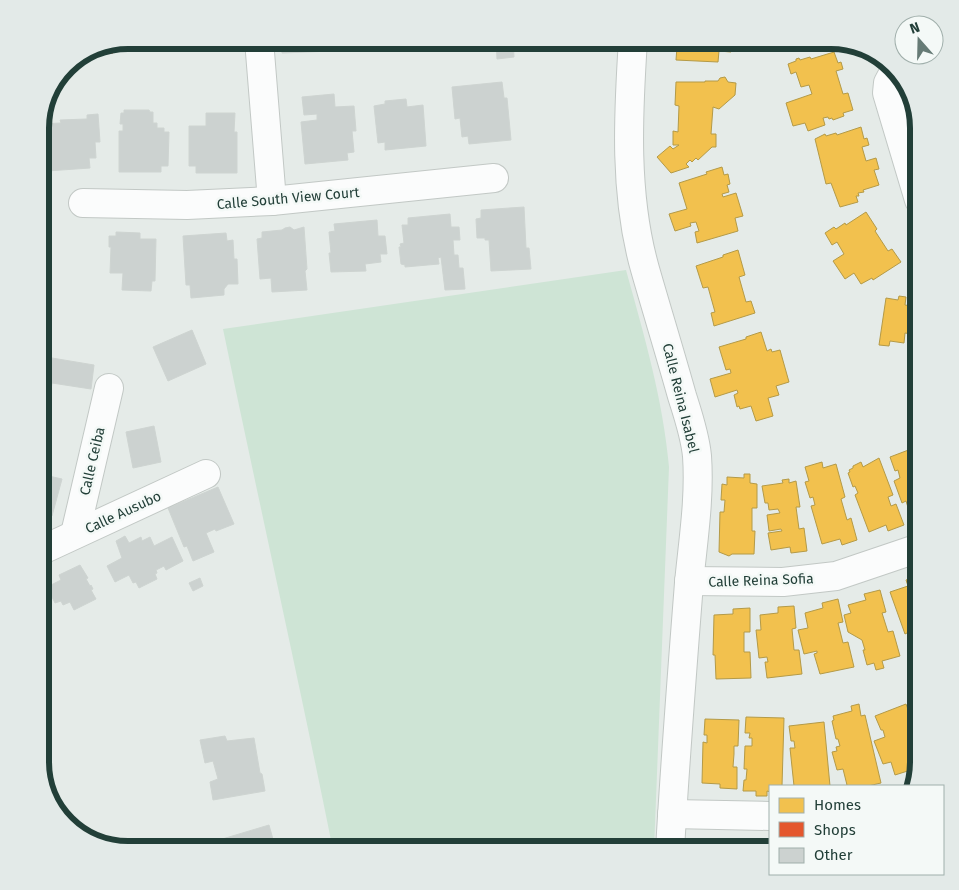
<svg xmlns="http://www.w3.org/2000/svg" width="959" height="890" viewBox="0 0 959 890" font-family="'Fira Sans',sans-serif">
  <rect width="100%" height="100%" fill="#e5ebe8"/>
  <path fill="#cee4d5" d="M 626,270 C 644,335 663,399 669,467 L 654,850 L 333,850 C 298,676 259,503 223,329 Z"/>
  <g fill="#f2c14e" stroke="#b49a47">
    <polygon points="658,40 676,40 676,42 658,41"/>
    <polygon points="682,40 731,40 731,52 719,51 718,62 676,60 677,47 682,47"/>
    <polygon points="834,52 838,63 841,62 843,69 836,71 843,94 848,93 853,110 843,113 844,116 833,120 832,118 829,119 828,117 823,118 825,125 808,131 805,123 793,126 786,103 812,94 809,85 801,87 796,72 791,74 788,64 796,61 796,59 799,58 800,60 810,57 811,59"/>
    <polygon points="725,77 728,82 736,83 735,95 719,109 713,107 711,134 716,134 716,147 712,147 698,160 696,158 692,162 690,160 686,164 689,167 671,173 657,157 670,146 673,149 679,145 673,145 673,131 678,132 679,106 675,105 676,82 705,82 705,81 718,81 720,78"/>
    <polygon points="861,127 864,139 867,138 869,145 862,147 866,161 876,158 879,169 874,170 879,185 863,190 864,192 858,193 859,196 856,196 858,202 840,207 831,183 826,184 815,139 825,134 826,136 836,133 837,135"/>
    <polygon points="722,167 724,175 728,174 730,184 727,185 729,192 722,194 723,197 736,193 743,216 735,218 738,231 697,243 695,232 699,231 696,222 690,223 691,226 675,231 669,214 687,209 679,183 707,174 706,172"/>
    <polygon points="866,212 877,229 875,231 888,251 892,249 901,262 873,280 872,278 861,284 854,273 845,279 833,261 844,254 837,242 832,245 825,233 834,227 836,229 845,223 846,225"/>
    <polygon points="738,250 745,275 739,277 746,302 751,301 755,313 714,326 711,313 715,312 708,287 703,288 696,266 723,257 723,255"/>
    <polygon points="899,296 906,297 905,305 919,307 919,335 905,333 904,343 890,341 889,346 879,345 886,298 898,300"/>
    <polygon points="761,332 767,351 771,349 772,352 780,350 789,382 776,386 779,395 768,398 773,416 756,421 751,406 740,409 739,406 737,407 734,395 738,393 737,390 715,397 710,379 731,373 730,369 726,370 719,347 746,339 746,337"/>
    <polygon points="919,446 919,514 911,517 906,501 902,503 894,481 900,478 898,470 895,471 890,457"/>
    <polygon points="879,458 893,495 888,497 891,506 896,504 904,525 888,531 886,525 869,532 855,495 858,493 855,486 853,487 848,473 850,472 849,470 853,468 853,466 861,462 863,467"/>
    <polygon points="822,462 823,468 836,464 845,497 841,499 847,520 851,518 857,540 842,545 840,539 822,544 811,506 815,505 813,497 810,498 805,482 809,481 805,467"/>
    <polygon points="744,474 750,474 750,483 757,484 757,508 752,508 752,531 755,531 754,554 732,554 729,556 719,552 720,512 724,512 725,500 721,500 722,484 727,485 727,477 744,478"/>
    <polygon points="789,479 789,483 796,481 800,507 796,507 799,529 804,528 807,551 791,553 790,547 771,550 768,533 782,531 781,529 769,531 767,515 780,513 778,509 769,510 768,503 765,503 762,486 783,483 782,480"/>
    <polygon points="919,575 919,650 913,652 908,637 910,636 909,632 905,634 890,592 908,586 906,580"/>
    <polygon points="880,590 886,612 882,613 888,632 893,631 900,656 882,661 884,668 876,670 874,663 867,665 863,650 865,650 862,640 848,632 844,615 851,613 848,605 866,600 864,594"/>
    <polygon points="838,599 843,622 838,623 843,643 848,642 854,667 820,674 814,654 817,653 817,651 804,654 798,630 808,628 805,613 823,608 822,603"/>
    <polygon points="794,606 796,628 792,629 794,650 799,650 802,674 767,678 765,662 768,662 767,657 759,658 756,630 761,630 760,615 778,613 778,607"/>
    <polygon points="750,608 750,632 744,632 744,652 750,652 751,678 716,679 715,655 713,655 714,615 733,614 733,609"/>
    <polygon points="859,704 861,716 865,715 881,783 868,786 844,786 847,785 843,769 837,770 832,752 837,751 836,747 840,746 838,739 836,739 832,721 834,720 833,716 852,711 851,706"/>
    <polygon points="906,704 915,728 911,729 919,749 919,762 917,774 914,769 895,775 891,762 883,764 874,741 885,737 883,730 881,730 875,716"/>
    <polygon points="746,717 784,718 782,786 770,786 770,792 767,791 767,796 756,796 756,791 743,791 744,780 746,780 747,769 744,769 745,746 752,746 752,738 749,738 750,733 745,733"/>
    <polygon points="705,719 739,720 738,746 734,746 734,754 733,767 737,767 737,789 720,788 720,784 702,783 703,742 707,743 707,735 704,735"/>
    <polygon points="824,722 830,786 794,786 790,748 795,748 794,741 791,741 789,726"/>
    <polygon points="716,843 732,843 731,850 696,850 696,847 715,847"/>
    <polygon points="759,845 770,846 770,850 759,850"/>
  </g>
  <polygon fill="#e4572e" stroke="#aa5031" points="113,46 113,53 97,53 97,52"/>
  <g fill="#ccd2d0" stroke="#ced4d1">
    <polygon points="179,40 214,40 214,41 200,41"/>
    <polygon points="281,40 332,40 332,51 282,53"/>
    <polygon points="360,40 391,40 388,42 360,44"/>
    <polygon points="423,40 451,40 423,42"/>
    <polygon points="496,40 513,40 514,57 497,59"/>
    <polygon points="502,82 504,98 507,98 511,140 469,144 468,136 462,137 460,118 455,119 452,87"/>
    <polygon points="334,94 335,107 354,106 356,131 352,131 354,152 347,153 348,160 305,164 301,122 317,120 317,114 304,115 302,97"/>
    <polygon points="406,99 407,107 423,105 426,146 385,150 385,142 378,143 374,106 385,104 385,101"/>
    <polygon points="124,110 149,110 150,112 153,112 153,123 157,123 157,128 164,128 164,132 169,132 168,166 161,166 161,172 119,172 119,131 123,131 123,124 120,124 121,113 124,113"/>
    <polygon points="206,113 235,113 234,132 237,132 237,173 196,173 196,166 189,166 189,126 206,126"/>
    <polygon points="98,114 100,142 95,142 96,158 89,158 90,168 47,171 46,155 40,156 40,124 61,123 60,120 87,119 87,115"/>
    <polygon points="524,207 526,248 529,248 531,269 491,271 489,240 485,240 485,238 477,238 476,219 481,218 481,210"/>
    <polygon points="450,214 451,227 459,227 460,240 453,240 454,255 458,255 459,268 463,268 465,289 445,290 441,257 438,258 439,264 405,267 405,265 401,264 399,247 401,247 400,244 404,243 402,225 408,225 408,218"/>
    <polygon points="377,220 378,236 385,236 387,254 380,254 381,262 365,264 366,271 331,272 329,253 331,253 329,232 335,231 334,224"/>
    <polygon points="290,227 294,230 304,227 307,269 305,271 307,290 272,292 271,278 260,279 257,239 262,238 262,232 282,230 285,228"/>
    <polygon points="116,232 140,233 140,239 156,239 155,281 152,281 151,291 122,290 123,273 110,273 111,247 109,247 109,236 116,236"/>
    <polygon points="226,233 227,241 233,240 234,259 237,259 238,284 228,284 224,289 224,295 191,298 190,285 186,285 183,236"/>
    <polygon points="192,330 206,364 168,381 153,347"/>
    <polygon points="40,356 94,365 91,389 52,383 48,409 40,408"/>
    <polygon points="154,426 161,462 133,468 126,432"/>
    <polygon points="40,474 62,479 52,516 40,513"/>
    <polygon points="218,487 234,524 216,531 215,529 206,533 214,552 193,561 187,546 184,547 168,508"/>
    <polygon points="125,536 129,543 141,537 142,541 150,537 154,546 172,537 183,561 166,570 164,566 156,570 157,573 155,574 157,579 139,588 136,582 133,583 129,575 115,582 107,566 122,558 116,541"/>
    <polygon points="80,565 88,578 86,579 90,586 91,585 93,589 91,590 96,599 74,610 70,602 63,605 61,601 55,603 47,587 61,580 59,575"/>
    <polygon points="200,578 203,586 193,591 189,583"/>
    <polygon points="225,736 227,741 254,738 260,773 262,774 265,791 213,800 210,782 218,779 213,761 205,763 200,740"/>
    <polygon points="269,825 276,850 223,850 219,840"/>
  </g>
  <g fill="none" stroke-linecap="round" stroke-linejoin="round">
    <defs>
      <g id="minor">
        <polyline points="259,40 272,201"/>
        <path d="M 633,40 C 628,116 624,195 645,269 C 657,311 670,353 682,396 C 688,415 695,435 697,456 C 700,498 693,541 689,583 C 682,672 675,761 670,850"/>
        <polyline points="895,70 888,83 887,93 919,200"/>
        <polyline points="83,203 187,205 272,201 494,178"/>
        <polyline points="75,534 109,388"/>
        <polyline points="40,551 206,474"/>
        <polyline points="689,581 783,582 836,576 919,548"/>
        <polyline points="672,814 770,816"/>
      </g>
    </defs>
    <use href="#minor" stroke="#c2c8c5" stroke-width="30"/>
    <use href="#minor" stroke="#fbfcfc" stroke-width="28"/>
  </g>
  <g text-anchor="middle" stroke-width="5" stroke-linejoin="round" paint-order="stroke">
    <g font-size="14" fill="#223f38" stroke="#f4f9f7">
      <text transform="translate(288 198) rotate(-5)" y="5">Calle South View Court</text>
      <text transform="translate(681 398) rotate(76)" y="5">Calle Reina Isabel</text>
      <text transform="translate(92 461) rotate(-77)" y="5">Calle Ceiba</text>
      <text transform="translate(123 512) rotate(-25)" y="5">Calle Ausubo</text>
      <text transform="translate(761 580) rotate(-2)" y="5">Calle Reina Sofia</text>
    </g>
  </g>
  <path d="M0 0H959V890H0ZM128 49H831A79 79 0 0 1 910 128V762A79 79 0 0 1 831 841H128A79 79 0 0 1 49 762V128A79 79 0 0 1 128 49Z" fill="#e3eae8" fill-rule="evenodd"/>
  <path fill="none" stroke="#223f38" stroke-width="6" d="M128 49H831A79 79 0 0 1 910 128V762A79 79 0 0 1 831 841H128A79 79 0 0 1 49 762V128A79 79 0 0 1 128 49Z"/>
  <rect x="769" y="785" width="175" height="90" fill="#f4f9f7" stroke="#a0afab"/>
  <rect x="779" y="798" width="25" height="15" fill="#f2c14e" stroke="#a0afab"/>
  <text x="814" y="810" font-size="15" fill="#223f38">Homes</text>
  <rect x="779" y="822" width="25" height="15" fill="#e4572e" stroke="#a0afab"/>
  <text x="814" y="835" font-size="15" fill="#223f38">Shops</text>
  <rect x="779" y="848" width="25" height="15" fill="#ccd2d0" stroke="#a0afab"/>
  <text x="814" y="860" font-size="15" fill="#223f38">Other</text>
  <g transform="translate(919 40) rotate(340)"><circle r="24" fill="#f4f9f7" stroke="#a0afab"/>
  <path d="M0-4L9 19L0 12L-9 19Z" fill="#667b76"/>
  <text y="-8" font-size="14" font-weight="bold" text-anchor="middle" fill="#223f38">N</text>
  </g>
</svg>
